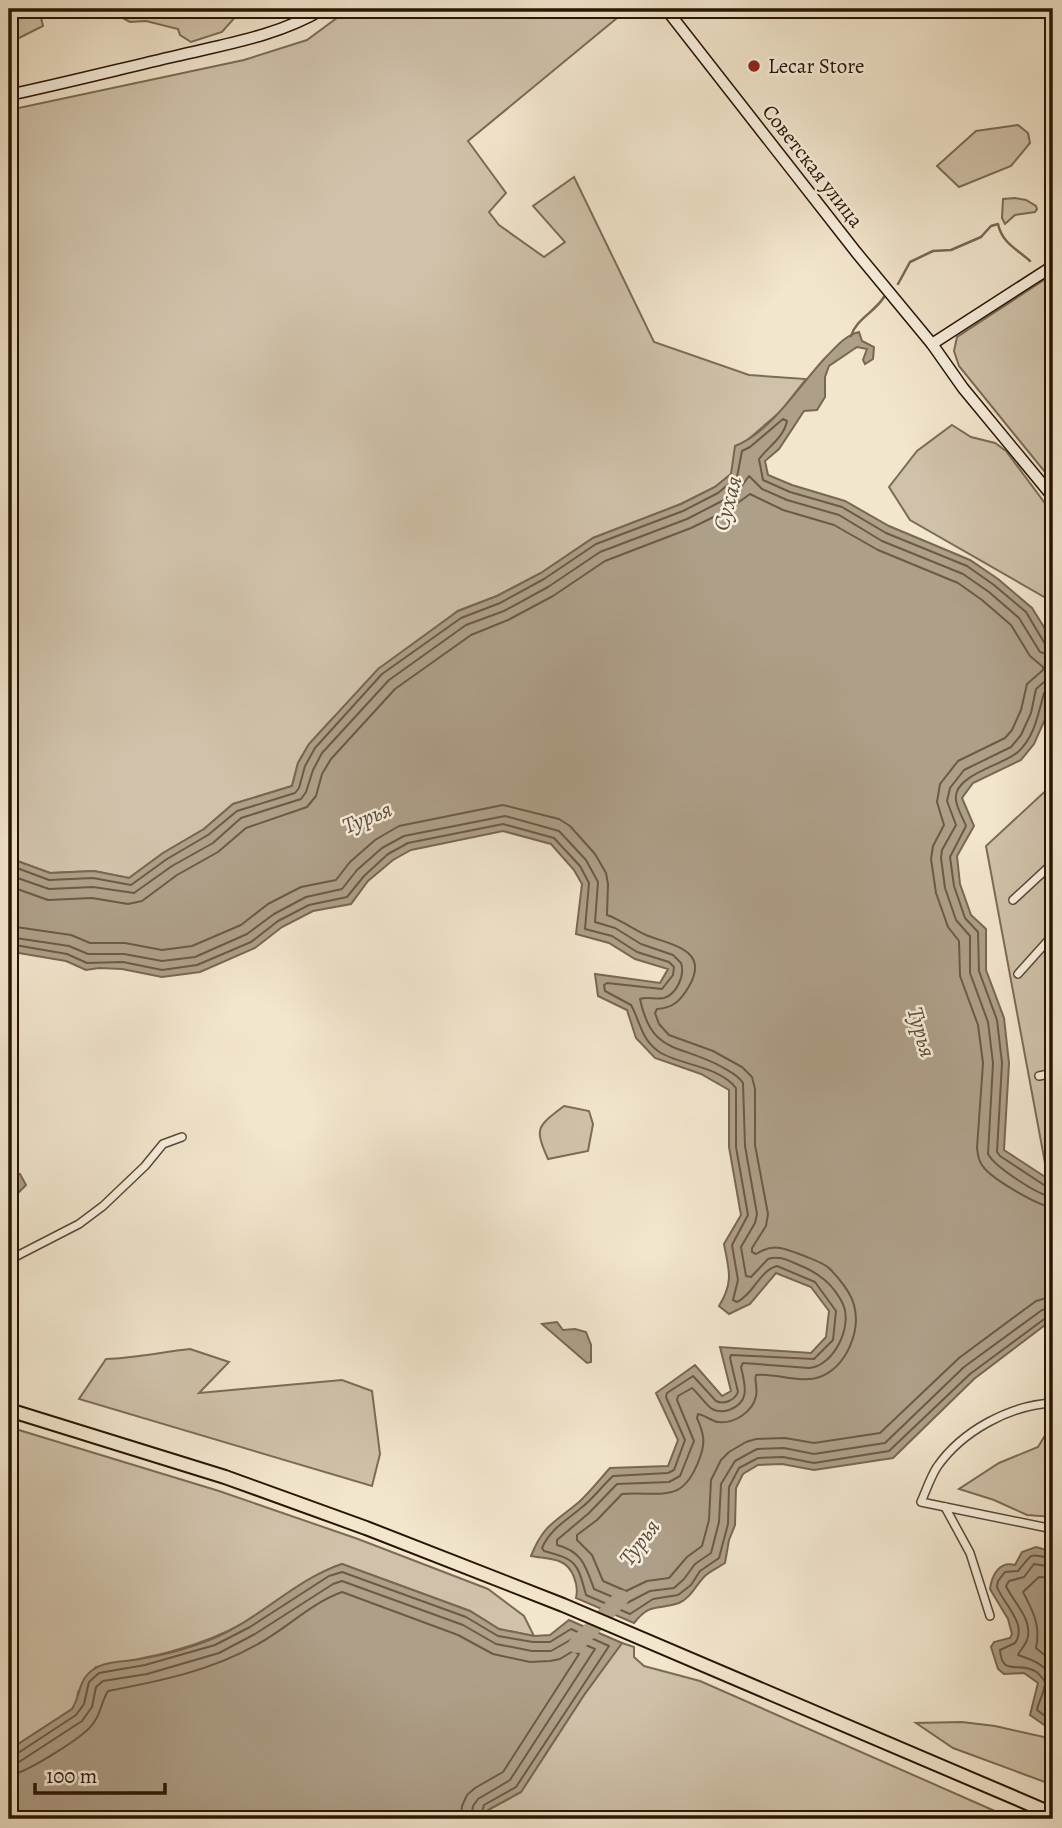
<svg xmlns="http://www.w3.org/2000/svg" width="1062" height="1828" viewBox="0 0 1062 1828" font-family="Alegreya,serif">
  <rect width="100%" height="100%" fill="#f2e6cd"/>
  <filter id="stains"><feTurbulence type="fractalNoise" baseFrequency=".00286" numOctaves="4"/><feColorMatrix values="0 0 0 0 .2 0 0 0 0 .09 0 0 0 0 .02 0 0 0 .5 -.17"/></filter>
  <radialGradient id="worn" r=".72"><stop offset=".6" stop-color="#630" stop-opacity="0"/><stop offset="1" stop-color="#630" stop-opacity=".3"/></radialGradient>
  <g fill="#d0c2aa" stroke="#7c6b56" stroke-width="2">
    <polygon points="9,9 39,9 43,26 15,40 9,19"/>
    <polygon points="106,9 242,9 242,13 236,16 222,32 191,42 180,35 178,29 146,21 130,22"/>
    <polygon points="349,9 628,9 468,141 506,193 489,212 499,225 544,257 565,242 533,206 574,177 654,342 749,375 806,379 780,412 745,442 731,474 715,487 681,504 593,538 541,573 497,596 458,611 433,630 333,718 309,744 298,763 292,786 233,804 204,829 163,853 129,878 94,871 50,873 9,858 9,110 244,60 307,40"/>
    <polygon points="1018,125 1028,133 1030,143 1011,166 959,187 937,166 976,131"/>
    <polygon points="1015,198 1026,200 1036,206 1037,209 1035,212 1015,215 1005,224 1002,218 1003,199"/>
    <polygon points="1053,274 1053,482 959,366 954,351 957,337"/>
    <polygon points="952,425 971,437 995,443 1006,451 1053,514 1053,602 910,520 889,487 917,451"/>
    <polygon points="1053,784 1053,1162 1045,1163 986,846"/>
    <path d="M 564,1106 L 589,1111 L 593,1124 L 588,1151 L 548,1159 C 534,1127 537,1127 564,1106 Z"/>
    <path d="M 190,1349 L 229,1362 L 199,1393 L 342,1380 L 372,1391 L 380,1454 L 372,1486 L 79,1399 L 106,1359 C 135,1358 162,1352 190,1349 Z"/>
    <polygon points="1053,1422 1053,1517 1027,1515 994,1500 959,1489 999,1463 1038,1447"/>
    <path d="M 9,1427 L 219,1491 L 358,1539 L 488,1589 L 524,1616 L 534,1636 L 499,1629 L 470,1611 L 342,1564 C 306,1576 277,1603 245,1622 C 199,1648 148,1658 96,1667 L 78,1692 L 77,1701 L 72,1709 L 9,1750 Z"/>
    <polygon points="622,1643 634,1647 634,1657 644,1666 700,1681 1013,1819 487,1819 488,1810 521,1792 584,1695"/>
    <polygon points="962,1722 995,1726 1053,1739 1053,1785 953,1748 916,1723"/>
  </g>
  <g fill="#ae9f88" stroke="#796752" stroke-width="2">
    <path d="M 859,332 L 862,341 L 874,347 L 873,359 L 865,364 L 863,360 L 867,349 L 857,347 L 829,366 L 825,377 L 825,397 L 817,410 L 804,411 L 779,449 L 765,461 L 768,475 L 792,485 L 845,501 L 889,526 L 970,560 L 998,579 L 1032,608 L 1047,632 L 1053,649 L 1053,676 L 1046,717 L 1034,744 L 1021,760 L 973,783 L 962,798 L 974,826 L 957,856 L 960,884 L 971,915 L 986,929 L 986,970 L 1004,1018 L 1009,1063 L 1004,1150 L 1053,1182 L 1053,1319 L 974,1379 L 893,1458 L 814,1470 L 782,1464 L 758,1465 L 743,1474 L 736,1488 L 735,1525 L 729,1540 L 725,1563 C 719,1567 712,1570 706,1575 C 696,1584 692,1597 679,1603 C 657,1611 652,1601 634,1623 L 576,1598 C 579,1586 573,1567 561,1562 C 553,1558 541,1558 531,1556 C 544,1524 554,1523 579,1502 C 590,1492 600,1479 610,1468 L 668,1466 L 678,1440 L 656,1393 L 695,1365 L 722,1396 L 731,1391 L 720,1347 L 811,1353 L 826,1337 L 829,1311 L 811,1287 L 776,1273 L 750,1304 L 729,1314 L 719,1306 C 734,1282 729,1270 724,1244 L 741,1215 L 729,1147 L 729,1090 L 701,1074 L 655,1058 L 636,1038 L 627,1010 L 598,996 L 595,974 L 660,983 L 668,969 L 635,959 L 609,943 L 576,934 L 582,884 L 574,870 L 551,844 L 503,831 L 411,850 L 393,860 L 368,881 L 351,904 L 313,911 L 282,927 L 255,948 L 200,972 L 162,977 L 122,969 L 99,968 L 86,970 L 66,961 L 13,952 L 9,955 L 9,858 L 50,873 L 94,871 L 129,878 L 163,853 L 204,829 L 233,804 L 292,786 L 298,763 L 309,744 L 378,669 L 458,611 L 497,596 L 541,573 L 593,538 L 681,504 L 715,487 L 731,474 L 735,446 C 771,432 799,386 825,358 C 836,347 844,336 859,332 Z"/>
    <polygon points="9,1174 20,1174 26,1185 9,1202"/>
    <polygon points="557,1322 563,1330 575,1329 586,1332 591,1345 591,1362 587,1363 542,1324"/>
    <path d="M 1036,1547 L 1053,1552 L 1053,1731 L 1030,1715 L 1038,1683 L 1024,1673 L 1004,1674 L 998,1669 L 991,1647 L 994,1642 L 1010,1638 L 1012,1634 L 1008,1619 L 990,1589 C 992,1574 1000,1561 1015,1565 L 1022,1552 Z"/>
    <path d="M 342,1564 L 470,1611 L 499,1629 L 534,1636 L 550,1635 L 569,1620 L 622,1643 L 584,1695 L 521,1792 L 488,1810 L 487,1819 L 9,1819 L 9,1750 L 72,1709 C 81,1695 78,1679 94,1669 C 105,1661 127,1662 140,1659 C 164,1655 190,1648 212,1639 C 259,1620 294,1580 342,1564 Z"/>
  </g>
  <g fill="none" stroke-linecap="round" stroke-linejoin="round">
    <g stroke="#6c5a45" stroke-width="2">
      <path d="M 1053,680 L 1044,682 L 1036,689 L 1031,713 L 1021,735 L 1011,747 L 964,770 L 950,788 L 947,801 L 956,825 L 942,850 L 941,858 L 945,888 L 956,920 L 970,936 L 970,973 L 988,1022 L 993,1063 L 988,1154 C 995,1167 1039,1196 1053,1197"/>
      <path d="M 1053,689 L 1044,693 C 1038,714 1035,736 1018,752 C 1004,765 952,775 956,800 C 957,809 963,818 966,826 L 950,857 L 954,886 L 965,918 L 978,932 L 979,971 L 997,1020 L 1002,1063 L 997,1152 L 1000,1156 L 1047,1187 L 1053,1188"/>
      <path d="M 9,865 L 49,880 L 93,878 L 131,885 L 167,859 L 208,835 L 237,811 L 295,793 L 299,788 L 305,766 L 315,748 L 382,674 L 461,618 L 500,603 L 544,579 L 596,544 L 683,511 L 718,493 L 737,477 L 742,451 L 750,447 L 783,419 L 787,421 C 784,437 769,446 759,459 L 763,480 L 790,492 L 842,507 L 886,533 L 967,566 L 994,585 L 1026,612 L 1045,644 L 1053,647"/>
      <polyline points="9,875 49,889 93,887 134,893 172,866 213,843 241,818 301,799 306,792 313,770 322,753 389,680 466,625 504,611 548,587 600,552 687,519 722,501 741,487 749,476 762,489 787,500 839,515 882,541 963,574 989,592 1019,618 1040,652 1053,656"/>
      <path d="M 9,886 L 48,900 L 92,898 L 128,904 L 142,901 L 177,875 L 218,852 L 246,828 L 307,807 L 316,796 L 322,774 L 331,759 L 395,689 L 471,635 L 508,620 L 553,596 L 605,561 L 691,528 L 728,510 L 750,494 L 783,510 L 834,525 L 878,550 L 958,583 L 982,600 L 1011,625 L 1030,656 L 1043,667 L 1043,670 L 1027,684 L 1021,710 L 1012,730 L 1005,738 L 958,761 L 940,784 L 937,802 L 944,825 L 933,846 L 931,859 L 936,893 L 948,927 L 959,941 L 960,976 L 978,1025 L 983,1063 L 977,1148 C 978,1156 979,1163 985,1169 C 995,1180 1039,1207 1053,1207"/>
      <path d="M 9,926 L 71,935 L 90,943 L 125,943 L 162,950 L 192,946 L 241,925 L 268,904 L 301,887 L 336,880 L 350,862 L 375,840 L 399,826 L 503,805 L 559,819 L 570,826 L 595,854 L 606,873 L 608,884 L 607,915 C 621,920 633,929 646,935 C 670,945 712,949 688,988 C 680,1001 673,1008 657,1009 L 655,1013 L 659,1024 L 669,1035 L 713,1051 L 742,1067 L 752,1077 L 755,1089 L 755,1145 L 768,1214 L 766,1226 L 752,1248 L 752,1252 L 756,1254 C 773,1243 784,1248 802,1255 C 811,1259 823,1262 830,1269 C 839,1278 851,1293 854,1305 C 861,1331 847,1366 820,1377 C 801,1384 776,1373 756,1375 C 754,1381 758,1388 756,1396 C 753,1412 734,1424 718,1422 C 711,1421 705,1415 698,1414 L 697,1418 C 704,1434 706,1443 699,1460 C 682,1505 662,1491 622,1494 L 597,1520 L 577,1535 L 577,1540 L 592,1555 L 603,1581 L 626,1591 L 647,1581 L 669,1578 L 687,1557 L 702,1546 L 709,1520 L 711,1480 L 721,1460 L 729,1452 L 746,1442 L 756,1439 L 785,1438 L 814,1443 L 880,1433 L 959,1358 L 1036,1301 L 1053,1296"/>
      <path d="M 9,937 L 69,946 L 88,954 L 124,954 L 162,961 L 195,957 L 247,934 L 274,914 L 306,897 L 342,889 L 357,870 L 382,848 L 404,836 L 505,816 L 559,831 L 586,860 L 598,882 L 595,922 L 615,928 L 641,944 L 673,955 L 681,963 C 685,975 677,994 664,998 C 656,1000 647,996 640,999 C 652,1056 679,1043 722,1067 C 730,1072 738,1075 743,1083 L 745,1146 L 757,1214 L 755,1223 L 741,1247 L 746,1276 L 751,1277 L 768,1259 C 780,1255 789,1261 799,1265 C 819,1273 833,1284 843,1304 C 853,1326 834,1366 809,1368 L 743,1363 L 741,1367 C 745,1385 751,1402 729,1410 C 723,1412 718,1412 712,1409 C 705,1404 699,1394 692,1388 L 678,1396 L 677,1400 L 694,1441 L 680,1476 L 669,1482 L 617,1484 L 589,1513 L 557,1540 L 557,1545 C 582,1551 586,1567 594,1589 L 627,1603 L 650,1591 L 674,1588 L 684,1579 L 695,1564 L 711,1553 L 719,1522 L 721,1484 L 735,1461 L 757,1449 L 784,1448 L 814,1454 L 885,1443 L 964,1367 L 1042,1310 L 1053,1307"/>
      <path d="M 9,946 L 15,945 L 67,954 L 87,963 L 123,962 L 162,970 L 197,965 L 251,942 L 278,921 L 309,905 L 347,897 L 364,876 L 388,854 L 408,843 L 503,824 L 554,838 L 580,866 L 589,883 L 585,929 L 612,936 L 637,952 L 669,962 L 674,967 L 673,975 L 662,989 L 607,983 L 604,985 L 605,991 L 631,1005 C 640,1021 641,1039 658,1051 C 677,1065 718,1065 736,1088 L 736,1147 L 748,1215 L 732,1245 L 738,1280 L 733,1300 L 737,1302 C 753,1295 760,1270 777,1266 L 815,1282 L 836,1311 L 833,1340 L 814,1359 L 731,1355 L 730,1358 L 738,1392 C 735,1400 724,1405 716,1401 L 693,1376 L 667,1393 L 666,1397 L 685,1440 L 674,1470 L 668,1473 L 613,1476 C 602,1486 593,1499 581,1508 C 567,1520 550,1529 542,1548 L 544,1551 C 577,1560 577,1562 586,1595 L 630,1614 L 653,1599 L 678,1595 L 691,1585 L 700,1571 L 719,1558 L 728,1524 L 729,1487 L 739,1468 L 758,1458 L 783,1457 L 814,1463 L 889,1451 L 970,1374 L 1047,1317 L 1053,1316"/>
      <path d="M 1053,1558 C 1028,1556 1036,1549 1018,1571 L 1005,1572 L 998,1581 L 997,1587 C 1004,1605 1028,1624 1015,1643 L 1000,1650 C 1002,1678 1020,1660 1038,1673 C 1040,1676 1044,1679 1045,1682 C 1046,1690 1038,1702 1037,1710 L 1053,1722"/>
      <path d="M 1053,1567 L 1034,1564 L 1024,1577 L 1009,1581 L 1006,1586 C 1013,1602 1034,1620 1027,1640 C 1025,1646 1020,1650 1018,1655 C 1033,1660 1047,1665 1053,1681"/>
      <path d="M 1053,1578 L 1039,1577 L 1023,1592 C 1033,1611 1041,1626 1036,1648 L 1053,1662"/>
      <polyline points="9,1756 15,1755 76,1715 84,1704 89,1682 99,1673 145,1665 215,1645 250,1627 329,1576 342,1572 466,1617 498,1636 533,1642 550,1642 571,1629 609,1646 516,1787 484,1805 480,1819"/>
      <polyline points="9,1765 19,1762 82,1721 92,1707 96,1687 103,1681 147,1674 219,1653 255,1634 333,1584 342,1581 463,1625 496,1644 532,1651 551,1651 572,1639 595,1649 510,1780 478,1799 473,1806 471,1819"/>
      <path d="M 9,1775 C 23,1775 82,1738 92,1725 C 101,1715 101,1702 108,1691 C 160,1681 211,1671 258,1644 C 286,1629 311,1603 342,1592 L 458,1635 L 493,1654 L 530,1662 L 550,1661 L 560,1659 L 573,1651 L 579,1654 L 503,1772 L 475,1788 L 467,1795 L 462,1806 L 461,1819"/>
    </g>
    <g stroke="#796752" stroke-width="2.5">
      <polyline points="1046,282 1053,288"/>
      <path d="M 898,284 L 910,262 L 933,251 L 951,250 L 981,237 L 991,226 L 998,224 C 1002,243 1017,249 1030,261"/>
      <path d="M 851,336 C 856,319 875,312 884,297"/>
    </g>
    <polyline stroke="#ae9f88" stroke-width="16" points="576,1645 621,1598"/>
    <defs>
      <g id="street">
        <polyline points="1013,900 1053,863"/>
        <polyline points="1018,974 1053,935"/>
        <polyline points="1039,1076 1053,1073"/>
        <polyline points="9,1260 79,1224 103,1206 145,1166 163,1144 182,1137"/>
        <path d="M 1053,1403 C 1010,1405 962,1431 937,1467 C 930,1478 926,1491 921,1502 L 1053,1529"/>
        <polyline points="945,1507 970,1553 990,1616"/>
      </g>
      <g id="secondary">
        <polyline points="666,9 856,252 932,344 963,388 1053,497"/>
        <path d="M 9,95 C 65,83 120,69 176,56 C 226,44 278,36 323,9"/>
        <polyline points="932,344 1053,266"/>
      </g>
      <polyline id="highway" points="9,1410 225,1477 366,1528 563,1605 1053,1814"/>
    </defs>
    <use href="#street" stroke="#5b4835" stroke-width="10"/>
    <use href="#secondary" stroke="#291402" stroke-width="13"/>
    <use href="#highway" stroke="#291402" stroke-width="16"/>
    <use href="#street" stroke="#f7efde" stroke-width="7"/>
    <use href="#secondary" stroke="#f7efde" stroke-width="10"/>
    <use href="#highway" stroke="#f2e6cd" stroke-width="12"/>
  </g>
  <circle fill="#8f2418" stroke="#f7efde" stroke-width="2.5" cx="754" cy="66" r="7"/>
  <g text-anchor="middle" stroke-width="5" stroke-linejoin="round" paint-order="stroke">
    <g font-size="21" fill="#291402" stroke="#f7efde" text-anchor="start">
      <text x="768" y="73">Lecar Store</text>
    </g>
    <g font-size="21" fill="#291402" stroke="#f7efde">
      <text transform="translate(813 166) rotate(52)" y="7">Советская улица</text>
    </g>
    <g font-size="23" font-style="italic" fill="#5e4c38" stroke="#f7efde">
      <text transform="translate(727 503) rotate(-75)" y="8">Сухая</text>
      <text transform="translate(367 817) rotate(-22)" y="8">Турья</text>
      <text transform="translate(922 1032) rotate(74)" y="8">Турья</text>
      <text transform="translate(639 1542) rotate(-53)" y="8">Турья</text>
    </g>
  </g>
  <rect width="1062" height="1828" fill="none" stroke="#f2e6cd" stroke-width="35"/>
  <rect x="10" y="10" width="1041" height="1807" fill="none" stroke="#291402" stroke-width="3.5"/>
  <rect x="18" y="18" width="1027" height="1793" fill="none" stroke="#291402" stroke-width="2"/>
  <path d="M35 1783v10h130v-10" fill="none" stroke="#291402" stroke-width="3.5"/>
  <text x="46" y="1783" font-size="21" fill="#291402" stroke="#f7efde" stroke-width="5" paint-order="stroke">100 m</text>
  <rect width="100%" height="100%" filter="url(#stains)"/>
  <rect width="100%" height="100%" fill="url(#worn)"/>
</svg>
